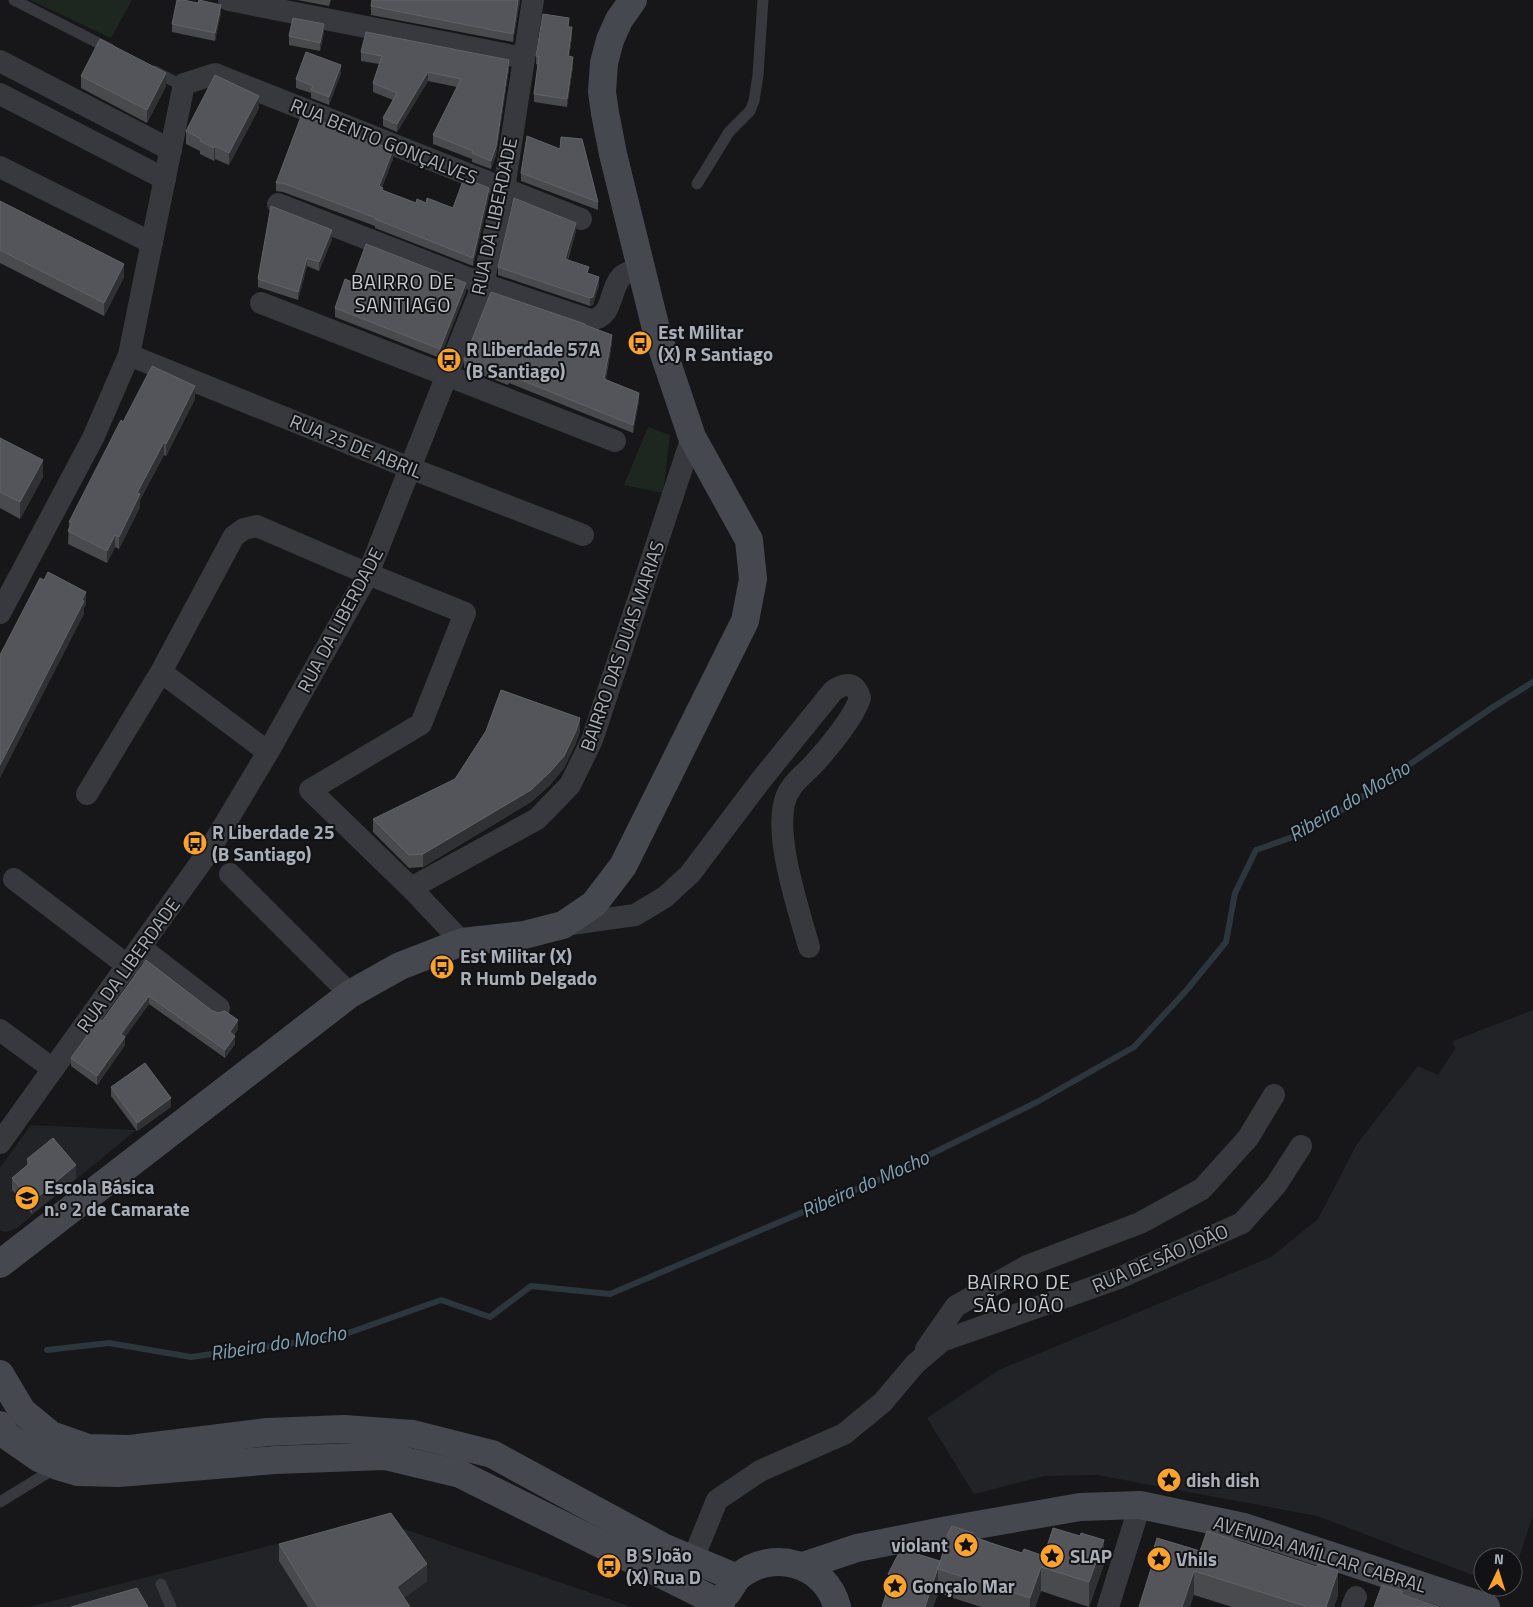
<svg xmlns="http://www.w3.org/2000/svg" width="1533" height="1607" viewBox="0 0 1533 1607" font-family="'Titillium Web',sans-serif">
  <rect width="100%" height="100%" fill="#171719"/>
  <g fill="#222326">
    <polygon points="1533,1010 1533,1515 1513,1576 1513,1557 1483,1557 1483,1579 1317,1516 1097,1475 1044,1476 974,1494 927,1418 999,1370 1271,1257 1318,1219 1357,1144 1418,1066 1438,1075 1455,1049 1453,1041"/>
    <polygon points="31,1125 136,1130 17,1228 6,1232 0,1231 0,1168"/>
    <polygon points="375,1519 632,1607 29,1607"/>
  </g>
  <g fill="#1e271f">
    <polygon points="30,0 132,0 111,38"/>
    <polygon points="648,427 670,435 663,493 624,485"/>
  </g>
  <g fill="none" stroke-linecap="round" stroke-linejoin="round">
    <polyline stroke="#2c373d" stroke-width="6" points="47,1350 109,1343 191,1357 337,1337 441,1300 490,1317 531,1286 610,1294 874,1182 1037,1102 1134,1047 1185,992 1226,942 1235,893 1256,850 1304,833 1355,802 1493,707 1533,682"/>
    <g stroke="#37393e" stroke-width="11">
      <polyline points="14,0 110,49"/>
      <polyline points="154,71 183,86"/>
      <polyline points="697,184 729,132 750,111 754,101 758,75 763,0"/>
      <polyline points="0,1502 57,1467"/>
      <polyline points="161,1584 171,1607"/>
    </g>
    <g stroke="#37393e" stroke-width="22">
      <polyline points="229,0 524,58"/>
      <polyline points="0,61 171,150"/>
      <polyline points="0,94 165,179"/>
      <polyline points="0,167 152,243"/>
      <path d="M 278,204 L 483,284 L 590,320 C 615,317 608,290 622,276 C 627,272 635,270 641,268"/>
      <polyline points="261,303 615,441"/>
      <polyline points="129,355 410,468 583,535"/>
      <polyline points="0,613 93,438 129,355 184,84 215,74 581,219"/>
      <polyline points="161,672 268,752"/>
      <polyline points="87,794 161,672 234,536 244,529 257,526 368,574 465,613 421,724 310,790 411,888 462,942"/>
      <polyline points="230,874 350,994"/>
      <polyline points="14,879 128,966"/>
      <polyline points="411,888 537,819 570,785 592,740 692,437"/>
      <path d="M 564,925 L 635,915 L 665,897 L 690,874 L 761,780 L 833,691 C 846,682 855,682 860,698 C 854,717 827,750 812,766 C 805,773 796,780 791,788 C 767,820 799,910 809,947"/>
      <polyline points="141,948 219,1008"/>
      <polyline points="0,1030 53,1069"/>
      <polyline points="0,1143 207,854 268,752 368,574 483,284 504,189 533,0"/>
      <polyline points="926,1349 956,1306 1027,1266 1140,1223 1202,1189 1248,1138 1274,1095"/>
      <polyline points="693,1559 717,1500 760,1471 844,1434 883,1402 915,1364 942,1341 1119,1278 1242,1223 1276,1185 1301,1146"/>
      <polyline points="1108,1607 1140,1505"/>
      <polyline points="1352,1607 1356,1597"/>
    </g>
    <g stroke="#45484e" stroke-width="28">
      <polyline points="0,1264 350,994 400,966 462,942 524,935 563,925 594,904 623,866 745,621 753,579 749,540 692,437 657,333 613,154 605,113 602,92 604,63 610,40 619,20 633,0"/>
      <polyline points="0,1374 22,1411 51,1435 88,1448 130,1449 267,1432 344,1429 413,1434 492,1454 665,1548 737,1578"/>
      <polyline points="0,1425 6,1435 39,1458 58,1466 78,1472 119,1473 275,1460 385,1456 460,1474 721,1604"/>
      <polyline points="803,1566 857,1548 948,1530 1080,1507 1140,1505 1244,1527 1486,1607"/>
      <path d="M 727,1593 C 731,1588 734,1581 738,1577 C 772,1548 826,1563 837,1607"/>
    </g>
  </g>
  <g fill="#484a4e">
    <polygon points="297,0 331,0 329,6"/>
    <polygon points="372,0 520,0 513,42 371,15 371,6"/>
    <polygon points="221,13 215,41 172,32 172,24"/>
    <polygon points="569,27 572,36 569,57 573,66 567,107 534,102 534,94 538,65 536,64 536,56"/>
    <polygon points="324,32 320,51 289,45 289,36"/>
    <polygon points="361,52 509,68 496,155 491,169 472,162 472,159 433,144 433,135 457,87 428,81 397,132 383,126 383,118 393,100 373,92 373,83 379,64 361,61"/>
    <polygon points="341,73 329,105 311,98 311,93 296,88 296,79"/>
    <polygon points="81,76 166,86 147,123 81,88"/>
    <polygon points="259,108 229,165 215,159 214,161 200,154 200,151 186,144 186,131"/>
    <polygon points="560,149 598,202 598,210 521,181 521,173"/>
    <polygon points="393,159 382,187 383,191 416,203 426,203 453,208 489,197 473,266 375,228 375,226 283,192 276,191 276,183"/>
    <polygon points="0,201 124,277 104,316 0,263"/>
    <polygon points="576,231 568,260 589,274 599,285 593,305 590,306 498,275 498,267"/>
    <polygon points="332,239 319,271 307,266 298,300 258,287 258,279"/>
    <polygon points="352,282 466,291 440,358 335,317 335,308"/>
    <polygon points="585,325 612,343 606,379 639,401 633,433 509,383 508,385 464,368 464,360"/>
    <polygon points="195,399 166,456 164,455 140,500 140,507 119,549 115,547 107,563 68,544 69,522 123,422"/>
    <polygon points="0,438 43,477 20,519 0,508"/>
    <polygon points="580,731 576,743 564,768 550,785 531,802 423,867 409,868 373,832 373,819"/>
    <polygon points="146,960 211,1010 238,1029 234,1035 235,1044 225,1058 149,1004 125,1037 125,1045 97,1085 71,1066 71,1058 102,1021"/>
    <polygon points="111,1087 171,1107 137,1131 111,1096"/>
    <polygon points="27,1159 76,1178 32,1214 12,1190 12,1178 27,1165"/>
    <polygon points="973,1537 1022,1553 1104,1564 1089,1607 1041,1591 1035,1607 981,1607 938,1593 933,1607 882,1607 888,1587 888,1574 940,1561"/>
    <polygon points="279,1544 427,1581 404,1598 410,1607 308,1607 279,1561"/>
    <polygon points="1200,1551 1338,1595 1334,1607 1232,1607 1194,1595 1151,1571 1151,1558"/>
  </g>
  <g fill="#303134">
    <polygon points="518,0 520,0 513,42 513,34"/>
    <polygon points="221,5 221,13 215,41 215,33"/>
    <polygon points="324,24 324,32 320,51 320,43"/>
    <polygon points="572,27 572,36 568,65 568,56"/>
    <polygon points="573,57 573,66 567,107 567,99"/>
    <polygon points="509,60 509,68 496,155 491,169 491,161"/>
    <polygon points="341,65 341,73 329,105 329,97"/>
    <polygon points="428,72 428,81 397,132 397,124"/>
    <polygon points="166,73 166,86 147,123 147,110"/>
    <polygon points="259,96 259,108 229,165 229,153"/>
    <polygon points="215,146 215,159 214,161 214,148"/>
    <polygon points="393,150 393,159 379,194 379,186"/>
    <polygon points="489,188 489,197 473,266 473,258"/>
    <polygon points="576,223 576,231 565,268 565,259"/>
    <polygon points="332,230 332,239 319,271 319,262"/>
    <polygon points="307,258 307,266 298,300 298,292"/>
    <polygon points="124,264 124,277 104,316 104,303"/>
    <polygon points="599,277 599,285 593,305 590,306 590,298"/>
    <polygon points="466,283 466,291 440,358 440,349"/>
    <polygon points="612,335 612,343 604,387 604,379"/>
    <polygon points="195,386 195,399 166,456 166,444"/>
    <polygon points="639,393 639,401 633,433 633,425"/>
    <polygon points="164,442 164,455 140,500 140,507 119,549 119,537 137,493"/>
    <polygon points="43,460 43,477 20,519 20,502"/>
    <polygon points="115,535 115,547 107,563 107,551"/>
    <polygon points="86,592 86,605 84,608 84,614 0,778 0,765"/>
    <polygon points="580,718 580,731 576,743 564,768 550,785 531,802 423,867 423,854"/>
    <polygon points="149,996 149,1004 125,1037 125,1045 97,1085 97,1076 121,1034"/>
    <polygon points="238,1020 238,1029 230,1040 230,1032"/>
    <polygon points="235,1036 235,1044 225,1058 225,1050"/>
    <polygon points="171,1098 171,1107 137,1131 137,1123"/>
    <polygon points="76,1165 76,1178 32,1214 32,1202"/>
    <polygon points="1104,1540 1104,1564 1089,1607 1089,1582"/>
    <polygon points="427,1564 427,1581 397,1604 397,1587"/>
    <polygon points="1041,1567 1041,1591 1035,1607 1030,1607 1030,1598"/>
    <polygon points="938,1569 938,1593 933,1607 925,1607"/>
    <polygon points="1194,1571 1194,1595 1190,1607 1182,1607"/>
    <polygon points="1338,1571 1338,1595 1334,1607 1326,1607"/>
  </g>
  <g fill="#53555a" stroke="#606368">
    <polygon points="177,0 183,0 198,3 199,0 221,5 215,33 172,24"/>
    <polygon points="372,0 518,0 513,34 371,6"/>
    <polygon points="543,14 569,18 568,27 572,27 568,56 573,57 567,99 534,94 539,56 536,56"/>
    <polygon points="293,18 324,24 320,43 289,36"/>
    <polygon points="366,32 509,60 496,147 491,161 472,153 473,151 433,135 461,79 428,72 397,124 383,118 397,93 373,83 382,56 361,52"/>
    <polygon points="100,39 166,73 147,110 81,76"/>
    <polygon points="306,52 341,65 329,97 311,90 313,86 296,79"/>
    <polygon points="215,75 259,96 229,153 215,146 214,148 200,141 201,139 186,131"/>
    <polygon points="302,114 393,150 379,186 383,188 382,190 416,203 417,199 426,203 427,198 453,208 464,178 489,188 473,258 375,219 376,218 283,183 276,183"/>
    <polygon points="527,136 560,149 561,137 582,139 598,202 521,173"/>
    <polygon points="514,198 576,223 565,259 589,267 587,273 599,277 593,297 590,298 498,267"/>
    <polygon points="0,201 124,264 104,303 0,250"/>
    <polygon points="271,206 332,230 319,262 307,258 298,292 258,279"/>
    <polygon points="366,244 466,283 440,349 335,308 345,279 352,282"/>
    <polygon points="491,292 585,324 585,325 612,335 604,379 639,393 633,425 509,375 508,377 464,360"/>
    <polygon points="152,366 195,386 166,444 164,442 137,493 140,494 119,537 115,535 107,551 68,531 72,523 69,522 121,420 123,422"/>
    <polygon points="0,438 43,460 20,502 0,492"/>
    <polygon points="48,572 86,592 82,600 84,601 0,765 0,655 40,578 44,580"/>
    <polygon points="501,690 580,718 576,731 564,756 550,772 531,790 423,854 409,855 373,819 455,779 486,731"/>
    <polygon points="146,960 211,1010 218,1013 225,1011 238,1020 230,1032 235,1036 225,1050 149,996 121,1034 125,1037 97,1076 71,1058 99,1019 102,1021"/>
    <polygon points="145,1063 171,1098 137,1123 111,1087"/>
    <polygon points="53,1138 76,1165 32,1202 12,1178 30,1163 27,1159"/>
    <polygon points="391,1513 427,1564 397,1587 410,1607 318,1607 279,1544"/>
    <polygon points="952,1526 973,1533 971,1536 997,1545 1022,1553 1024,1549 1044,1556 1053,1528 1080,1536 1081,1533 1104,1540 1089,1582 1041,1567 1030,1598 938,1569 946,1542 948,1533"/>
    <polygon points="1207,1531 1317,1567 1318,1564 1338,1571 1326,1607 1308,1607 1194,1571 1182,1607 1139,1607 1154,1559 1151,1558 1157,1538 1200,1551"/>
    <polygon points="901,1549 940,1561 925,1607 882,1607 892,1575 888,1574"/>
    <polygon points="1382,1585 1402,1591 1401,1594 1439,1607 1374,1607"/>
    <polygon points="137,1588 148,1607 71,1607"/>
  </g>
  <defs>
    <symbol id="bus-disc" viewBox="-11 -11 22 22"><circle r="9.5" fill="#f9a22e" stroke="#121214"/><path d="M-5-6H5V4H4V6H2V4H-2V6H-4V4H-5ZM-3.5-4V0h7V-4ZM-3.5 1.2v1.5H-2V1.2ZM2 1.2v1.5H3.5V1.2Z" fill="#111"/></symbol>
    <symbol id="school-disc" viewBox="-11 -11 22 22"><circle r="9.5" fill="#f9a22e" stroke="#121214"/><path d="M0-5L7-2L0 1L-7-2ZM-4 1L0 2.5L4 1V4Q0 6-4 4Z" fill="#111"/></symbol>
    <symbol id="sight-disc" viewBox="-11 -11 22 22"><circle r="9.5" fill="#f9a22e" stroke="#121214"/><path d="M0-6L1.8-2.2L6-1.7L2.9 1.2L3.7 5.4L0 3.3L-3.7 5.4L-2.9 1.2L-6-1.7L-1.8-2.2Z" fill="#111"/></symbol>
  </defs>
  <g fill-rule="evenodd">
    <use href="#bus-disc" x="626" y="329" width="28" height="28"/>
    <use href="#bus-disc" x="435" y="346" width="28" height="28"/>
    <use href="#bus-disc" x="181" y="829" width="28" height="28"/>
    <use href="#bus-disc" x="428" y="953" width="28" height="28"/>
    <use href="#school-disc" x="13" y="1184" width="28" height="28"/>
    <use href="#sight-disc" x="1155" y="1466" width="28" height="28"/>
    <use href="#sight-disc" x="952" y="1531" width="28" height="28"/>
    <use href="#sight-disc" x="1038" y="1542" width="28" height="28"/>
    <use href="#sight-disc" x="1145" y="1545" width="28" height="28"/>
    <use href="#bus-disc" x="595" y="1552" width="28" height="28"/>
    <use href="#sight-disc" x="881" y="1572" width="28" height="28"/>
  </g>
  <g text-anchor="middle" stroke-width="4" stroke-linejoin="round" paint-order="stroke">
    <g font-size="19" fill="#a8afb9" stroke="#121214">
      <text transform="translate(384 141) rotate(22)" y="7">RUA BENTO GONÇALVES</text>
      <text transform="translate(494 216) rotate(-78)" y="7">RUA DA LIBERDADE</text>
      <text transform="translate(356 446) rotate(22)" y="7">RUA 25 DE ABRIL</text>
      <text transform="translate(340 620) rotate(-62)" y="7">RUA DA LIBERDADE</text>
      <text transform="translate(622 646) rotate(-71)" y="7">BAIRRO DAS DUAS MARIAS</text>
      <text transform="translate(128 965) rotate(-54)" y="7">RUA DA LIBERDADE</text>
      <text transform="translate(1160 1258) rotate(-23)" y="7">RUA DE SÃO JOÃO</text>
      <text transform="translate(1320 1554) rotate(17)" y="7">AVENIDA AMÍLCAR CABRAL</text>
    </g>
    <g font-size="19" font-weight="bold" fill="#a8afb9" stroke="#121214" text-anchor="start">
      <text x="658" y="339">Est Militar<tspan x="658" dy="22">(X) R Santiago</tspan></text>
      <text x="466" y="356">R Liberdade 57A<tspan x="466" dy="22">(B Santiago)</tspan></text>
      <text x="212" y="839">R Liberdade 25<tspan x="212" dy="22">(B Santiago)</tspan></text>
      <text x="460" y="963">Est Militar (X)<tspan x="460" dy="22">R Humb Delgado</tspan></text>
      <text x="44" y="1194">Escola Básica<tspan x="44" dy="22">n.º 2 de Camarate</tspan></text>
      <text x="1186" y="1487">dish dish</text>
      <text x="948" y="1552" text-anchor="end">violant</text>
      <text x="626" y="1562">B S João<tspan x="626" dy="22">(X) Rua D</tspan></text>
      <text x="1070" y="1563">SLAP</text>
      <text x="1176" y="1566">Vhils</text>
      <text x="912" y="1593">Gonçalo Mar</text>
    </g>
    <g font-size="20" letter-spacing="1" fill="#c9ced5" stroke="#121214">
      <text x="403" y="289">BAIRRO DE<tspan x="403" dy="23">SANTIAGO</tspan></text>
      <text x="1019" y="1289">BAIRRO DE<tspan x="1019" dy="23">SÃO JOÃO</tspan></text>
    </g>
    <g font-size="20" font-style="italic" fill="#7ea1b5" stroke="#121214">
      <text transform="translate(1349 801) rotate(-31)" y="7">Ribeira do Mocho</text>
      <text transform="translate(865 1184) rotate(-24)" y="7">Ribeira do Mocho</text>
      <text transform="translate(278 1343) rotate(-9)" y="7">Ribeira do Mocho</text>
    </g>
  </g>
  <g transform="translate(1498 1572) rotate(4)"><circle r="24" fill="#121214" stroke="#4e5156"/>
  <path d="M0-4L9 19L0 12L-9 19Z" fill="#f9a22e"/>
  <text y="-8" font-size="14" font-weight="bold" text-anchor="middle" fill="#a8afb9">N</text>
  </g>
</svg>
